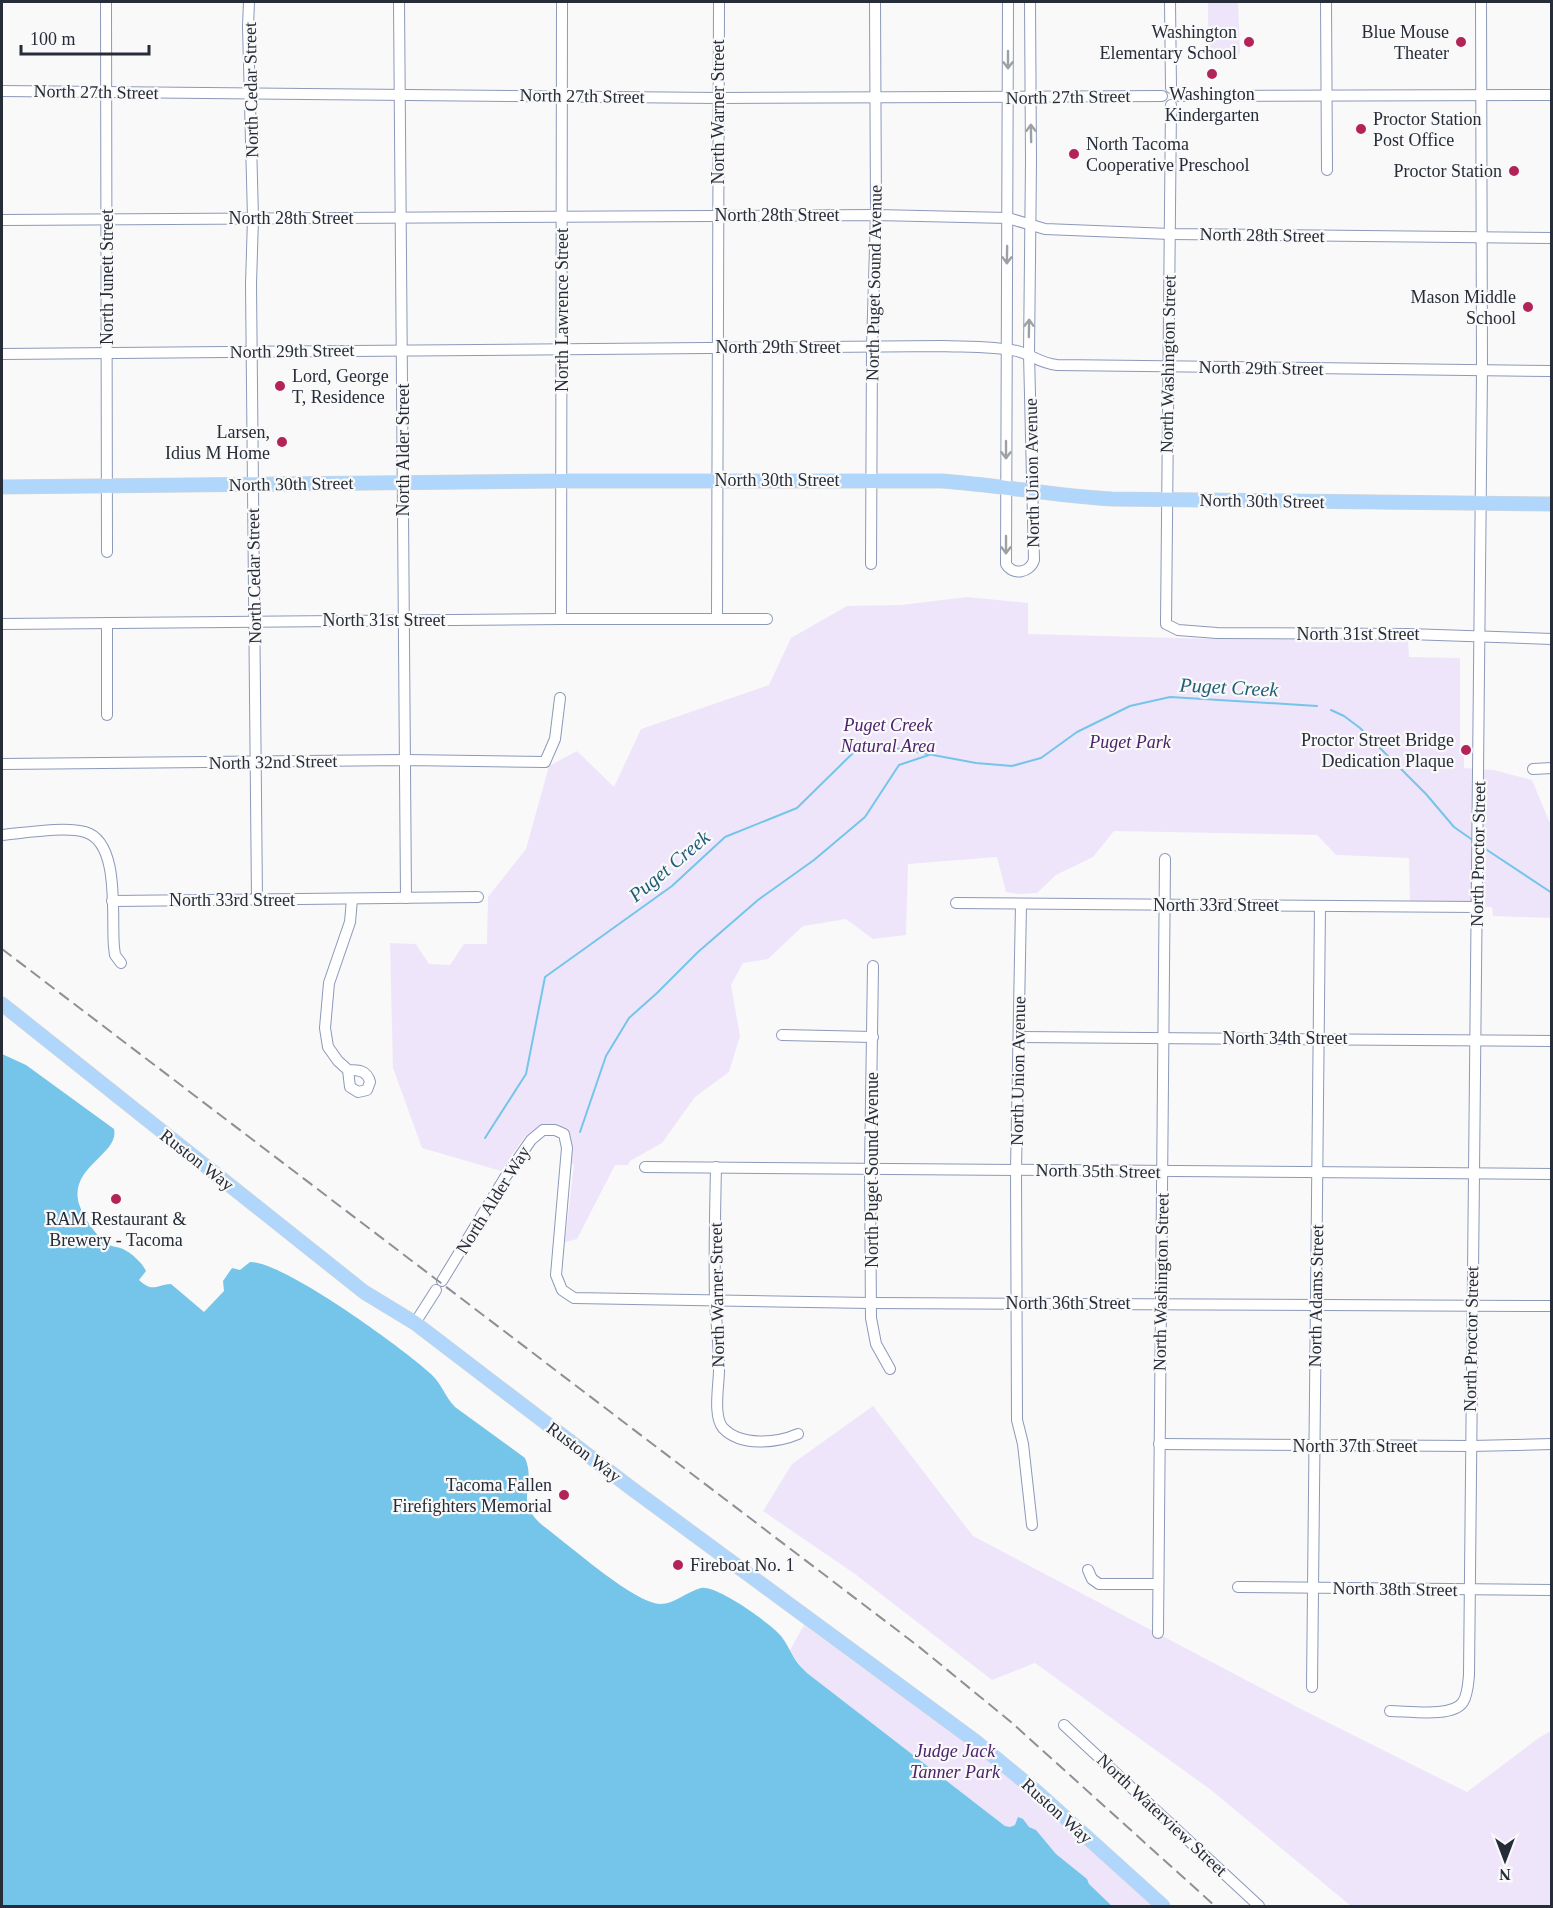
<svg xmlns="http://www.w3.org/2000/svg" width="1553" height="1908" viewBox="0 0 1553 1908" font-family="'Times New Roman',serif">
  <rect width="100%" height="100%" fill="#f9f9f9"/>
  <g fill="#efe5fa">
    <polygon points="1208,2 1238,2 1240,53 1236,59 1214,60 1208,56"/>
    <polygon points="967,597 1028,603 1028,634 1216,639 1408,640 1409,657 1460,658 1460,749 1464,750 1464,768 1494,770 1532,780 1549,821 1551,822 1551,918 1493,916 1492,907 1410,907 1409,858 1336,855 1317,835 1114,831 1093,857 1056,875 1037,893 1020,894 1006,892 997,857 908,864 906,935 873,939 846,919 803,926 768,959 743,963 731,985 740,1036 729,1072 695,1097 662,1143 630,1161 628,1165 615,1165 577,1239 565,1242 574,1164 572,1164 571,1144 564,1131 528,1138 525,1136 501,1171 422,1148 393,1068 390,943 416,944 429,964 450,965 464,944 487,944 488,897 526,849 549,766 577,751 614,787 641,729 769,685 791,638 847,606 901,605"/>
    <polygon points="873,1406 973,1536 1299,1708 1467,1792 1540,1737 1551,1731 1551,1906 1351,1906 1211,1790 1035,1663 992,1680 855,1574 763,1511 792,1464"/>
    <polygon points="804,1625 976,1750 1031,1796 1152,1906 1112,1906 1089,1884 1086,1879 1056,1854 1036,1830 1015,1825 1010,1827 1005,1826 807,1673 794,1658 790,1650"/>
  </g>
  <path fill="#74c5e9" d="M 2,1054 L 26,1065 L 114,1129 C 120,1154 68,1167 79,1204 C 84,1219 96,1236 109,1245 C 114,1247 118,1247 123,1249 C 131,1253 142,1262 146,1271 L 139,1280 C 153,1293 155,1285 171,1284 L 204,1312 L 224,1291 L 223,1281 L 232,1268 L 240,1270 L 250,1262 C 283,1261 404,1349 431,1374 C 442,1384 445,1397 455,1407 L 525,1458 C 537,1485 513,1499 542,1525 C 569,1545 625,1595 654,1603 C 671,1608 685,1592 701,1588 C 717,1585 770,1623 781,1636 C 786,1642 789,1649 793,1656 C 796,1662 802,1668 807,1673 L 1005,1826 L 1010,1827 L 1015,1825 L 1018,1817 L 1023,1819 L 1029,1827 L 1036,1830 L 1056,1854 L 1087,1879 L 1089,1884 L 1112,1906 L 2,1906 Z"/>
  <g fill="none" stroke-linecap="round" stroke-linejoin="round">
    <g stroke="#74c5e9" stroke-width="2">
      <polyline points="1331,710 1344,716 1360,728 1426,794 1454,827 1474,841"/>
      <polyline points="1481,846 1552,893"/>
      <polyline points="580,1132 606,1056 629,1018 657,993 698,952 758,900 814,860 865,817 899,765 929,755"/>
      <polyline points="485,1138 526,1074 545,977 672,886 725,837 797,808 856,750 890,747 976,763 1012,766 1041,758 1077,732 1130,706 1170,697 1317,706"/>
    </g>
    <defs>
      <g id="minor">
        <polyline points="106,2 107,552"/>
        <polyline points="249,2 248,26 253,218 251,284 257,899"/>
        <polyline points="399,2 406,898"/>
        <path d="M 1008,2 L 1006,564 C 1013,576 1030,573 1034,560 L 1029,354 L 1031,161 L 1030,2"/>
        <polyline points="1170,2 1171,88"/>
        <polyline points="1326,2 1327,170"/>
        <polyline points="2,91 718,98 1162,96"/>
        <polyline points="1179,96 1552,95"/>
        <polyline points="1171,105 1166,624 1178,630 1217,633 1408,634 1552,639"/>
        <polyline points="2,220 876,215 1008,218 1045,229 1170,234 1552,238"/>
        <path d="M 2,354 L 942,346 C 967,347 993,346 1017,351 C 1033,355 1039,363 1057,365 L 1552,371"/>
        <polyline points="871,564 872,347 876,215 875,2"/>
        <polyline points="717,618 719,2"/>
        <polyline points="561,619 562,2"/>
        <polyline points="107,623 107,715"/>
        <polyline points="2,624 561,619 767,619"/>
        <polyline points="2,764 406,760 545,762 555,739 560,698"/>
        <polyline points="1533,769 1552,768"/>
        <path d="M 2,835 C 24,833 65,826 85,832 C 121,842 111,918 114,947 L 115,955 L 121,963"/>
        <polyline points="112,901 478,897"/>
        <polyline points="956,903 1477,907"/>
        <polyline points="1021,904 1016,1170 1017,1420 1023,1444 1032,1525"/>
        <polyline points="873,966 870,1169 871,1318 876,1344 890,1369"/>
        <polyline points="782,1035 873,1037"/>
        <polyline points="1019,1037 1552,1041"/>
        <path d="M 348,1070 C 358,1070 367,1070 370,1082 L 367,1090 L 358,1092 L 350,1087 L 348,1070 L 338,1061 L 328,1047 L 325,1028 L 329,983 L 350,922 L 352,899"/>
        <polyline points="645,1167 1552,1174"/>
        <path d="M 716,1167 C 715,1211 714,1256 715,1300 C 716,1322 719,1343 719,1365 C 720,1381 712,1415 723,1428 C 741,1447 777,1443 798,1434"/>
        <polyline points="442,1281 504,1179 531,1140 543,1130 555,1130 564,1134 567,1148 556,1275 562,1290 574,1298 871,1303 1552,1306"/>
        <polyline points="415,1323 436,1290"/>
        <polyline points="1159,1444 1471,1446 1552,1444"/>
        <polyline points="1088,1570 1092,1579 1099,1584 1158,1584"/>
        <polyline points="1238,1587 1552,1590"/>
        <polyline points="1158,1633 1165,859"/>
        <polyline points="1312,1687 1320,906"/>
        <path d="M 1390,1711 C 1408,1711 1453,1718 1463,1702 C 1468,1694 1468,1684 1469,1675 L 1482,371 L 1481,2"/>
        <polyline points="1064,1725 1259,1906"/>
      </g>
      <g id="major">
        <path d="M 2,487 L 561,481 L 942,481 C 999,485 1055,496 1112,499 L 1552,504"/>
        <polyline points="2,1004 364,1292 415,1323 631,1488 975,1741 1037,1792 1163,1906"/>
      </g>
    </defs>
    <use href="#minor" stroke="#8c99b9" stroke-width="12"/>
    <use href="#major" stroke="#d4d5d7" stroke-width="15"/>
    <use href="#minor" stroke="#fff" stroke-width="10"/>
    <use href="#major" stroke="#b0d7fb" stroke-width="14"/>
    <polyline stroke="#8d9096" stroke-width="2" stroke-dasharray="12 6" stroke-linecap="butt" points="2,949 918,1646 1011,1722 1215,1906"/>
  </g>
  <defs><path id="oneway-shaft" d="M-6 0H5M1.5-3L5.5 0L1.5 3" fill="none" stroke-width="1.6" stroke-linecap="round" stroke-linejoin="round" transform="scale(1.5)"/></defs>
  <g stroke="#9da0a5">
    <use href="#oneway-shaft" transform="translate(1008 60) rotate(90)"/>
    <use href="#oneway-shaft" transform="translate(1031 133) rotate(-91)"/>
    <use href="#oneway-shaft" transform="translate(1007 255) rotate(91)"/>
    <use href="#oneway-shaft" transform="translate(1029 328) rotate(-89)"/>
    <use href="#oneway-shaft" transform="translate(1006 450) rotate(90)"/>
    <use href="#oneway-shaft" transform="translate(1006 545) rotate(90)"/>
  </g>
  <g fill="#b22357" stroke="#f9f9f9" stroke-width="2">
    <circle cx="1249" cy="42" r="6"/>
    <circle cx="1461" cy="42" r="6"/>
    <circle cx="1212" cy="74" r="6"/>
    <circle cx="1361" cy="129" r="6"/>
    <circle cx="1074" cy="154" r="6"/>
    <circle cx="1514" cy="171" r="6"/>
    <circle cx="1528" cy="307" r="6"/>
    <circle cx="280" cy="386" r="6"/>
    <circle cx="282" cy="442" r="6"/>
    <circle cx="1466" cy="750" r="6"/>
    <circle cx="116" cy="1199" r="6"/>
    <circle cx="564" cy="1495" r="6"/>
    <circle cx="678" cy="1565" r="6"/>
  </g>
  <g text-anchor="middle" stroke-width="4.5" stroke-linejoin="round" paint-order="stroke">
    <g font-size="18" fill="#262c38" stroke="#f9f9f9" text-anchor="end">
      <text x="1237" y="38">Washington<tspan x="1237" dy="21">Elementary School</tspan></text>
      <text x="1449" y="38">Blue Mouse<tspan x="1449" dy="21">Theater</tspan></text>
      <text x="1212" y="100" text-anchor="middle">Washington<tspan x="1212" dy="21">Kindergarten</tspan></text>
      <text x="1373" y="125" text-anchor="start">Proctor Station<tspan x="1373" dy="21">Post Office</tspan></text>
      <text x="1086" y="150" text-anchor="start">North Tacoma<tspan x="1086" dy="21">Cooperative Preschool</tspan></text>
      <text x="1502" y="177">Proctor Station</text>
      <text x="1516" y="303">Mason Middle<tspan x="1516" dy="21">School</tspan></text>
      <text x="292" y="382" text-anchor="start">Lord, George<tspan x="292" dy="21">T, Residence</tspan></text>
      <text x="270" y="438">Larsen,<tspan x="270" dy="21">Idius M Home</tspan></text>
      <text x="1454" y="746">Proctor Street Bridge<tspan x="1454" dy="21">Dedication Plaque</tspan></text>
      <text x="116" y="1225" text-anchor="middle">RAM Restaurant &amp;<tspan x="116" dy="21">Brewery - Tacoma</tspan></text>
      <text x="552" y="1491">Tacoma Fallen<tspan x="552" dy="21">Firefighters Memorial</tspan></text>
      <text x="690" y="1571" text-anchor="start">Fireboat No. 1</text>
    </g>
    <g font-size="18" fill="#262c38" stroke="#f9f9f9">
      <text transform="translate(251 90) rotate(-91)" y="6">North Cedar Street</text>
      <text transform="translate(96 92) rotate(1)" y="6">North 27th Street</text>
      <text transform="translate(582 96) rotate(1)" y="6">North 27th Street</text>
      <text transform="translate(1068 97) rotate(-1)" y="6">North 27th Street</text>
      <text transform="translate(718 112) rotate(-90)" y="6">North Warner Street</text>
      <text x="777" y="221">North 28th Street</text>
      <text x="291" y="224">North 28th Street</text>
      <text transform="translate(1262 235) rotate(1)" y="6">North 28th Street</text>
      <text transform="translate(107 277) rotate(-90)" y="6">North Junett Street</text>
      <text transform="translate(874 283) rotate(-89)" y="6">North Puget Sound Avenue</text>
      <text transform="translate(562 310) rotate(-90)" y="6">North Lawrence Street</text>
      <text x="778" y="353">North 29th Street</text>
      <text transform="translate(292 351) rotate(-1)" y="6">North 29th Street</text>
      <text transform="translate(1168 364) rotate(-89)" y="6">North Washington Street</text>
      <text transform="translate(1261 368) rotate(1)" y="6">North 29th Street</text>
      <text transform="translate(403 450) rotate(-90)" y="6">North Alder Street</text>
      <text transform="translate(1032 473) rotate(-91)" y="6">North Union Avenue</text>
      <text x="777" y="486">North 30th Street</text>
      <text transform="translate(291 484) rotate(-1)" y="6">North 30th Street</text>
      <text transform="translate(1262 501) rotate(1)" y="6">North 30th Street</text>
      <text transform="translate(254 576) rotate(-91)" y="6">North Cedar Street</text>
      <text x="384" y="626">North 31st Street</text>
      <text x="1358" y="640">North 31st Street</text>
      <text transform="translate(273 762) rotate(-1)" y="6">North 32nd Street</text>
      <text transform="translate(1478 854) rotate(-89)" y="6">North Proctor Street</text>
      <text x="232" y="906">North 33rd Street</text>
      <text x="1216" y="911">North 33rd Street</text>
      <text x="1285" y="1044">North 34th Street</text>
      <text transform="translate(1018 1071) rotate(-89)" y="6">North Union Avenue</text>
      <text transform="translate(197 1160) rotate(38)" y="6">Ruston Way</text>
      <text transform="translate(872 1170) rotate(-90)" y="6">North Puget Sound Avenue</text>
      <text transform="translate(1098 1171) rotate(1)" y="6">North 35th Street</text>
      <text transform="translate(493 1200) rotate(-58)" y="6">North Alder Way</text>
      <text transform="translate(1161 1282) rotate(-89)" y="6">North Washington Street</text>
      <text transform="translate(717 1295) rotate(-91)" y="6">North Warner Street</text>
      <text transform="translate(1316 1296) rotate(-89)" y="6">North Adams Street</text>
      <text x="1068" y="1309">North 36th Street</text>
      <text transform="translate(1471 1339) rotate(-89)" y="6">North Proctor Street</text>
      <text x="1355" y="1452">North 37th Street</text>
      <text transform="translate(584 1452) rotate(37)" y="6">Ruston Way</text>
      <text transform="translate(1395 1589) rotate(1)" y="6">North 38th Street</text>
      <text transform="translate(1057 1811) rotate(42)" y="6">Ruston Way</text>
      <text transform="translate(1162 1815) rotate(43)" y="6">North Waterview Street</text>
    </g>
    <g font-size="18" font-style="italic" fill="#4b226b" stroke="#f9f9f9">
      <text x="888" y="731">Puget Creek<tspan x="888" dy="21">Natural Area</tspan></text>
      <text x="1130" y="748">Puget Park</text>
      <text x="955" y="1757">Judge Jack<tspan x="955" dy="21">Tanner Park</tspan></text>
    </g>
    <g font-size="20" font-style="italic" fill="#1e5d76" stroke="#f9f9f9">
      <text transform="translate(1229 687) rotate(3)" y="7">Puget Creek</text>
      <text transform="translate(669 866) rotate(-40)" y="7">Puget Creek</text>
    </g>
  </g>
  <rect width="1553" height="1908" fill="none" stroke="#262c38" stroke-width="6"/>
  <g transform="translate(1505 1860) rotate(180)" stroke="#f9f9f9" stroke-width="4.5" paint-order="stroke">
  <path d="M0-4.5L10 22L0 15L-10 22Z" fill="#262c38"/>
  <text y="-9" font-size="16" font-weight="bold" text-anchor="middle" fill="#262c38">N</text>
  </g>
  <path d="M21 45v9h128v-9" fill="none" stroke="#262c38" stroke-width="3"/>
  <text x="30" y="45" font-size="18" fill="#262c38" stroke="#f9f9f9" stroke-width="4.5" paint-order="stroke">100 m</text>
</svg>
